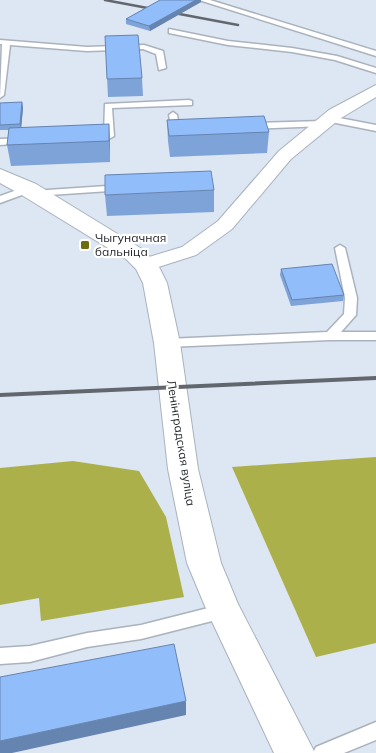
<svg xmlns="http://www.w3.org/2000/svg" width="376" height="753" viewBox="0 0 376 753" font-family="Mulish,sans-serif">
  <rect width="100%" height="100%" fill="#dde6f3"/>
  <g fill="#acb04a">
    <polygon points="376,457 376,643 316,657 232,467"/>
    <polygon points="73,461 139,471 166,517 184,597 41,621 39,598 0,605 0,468"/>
  </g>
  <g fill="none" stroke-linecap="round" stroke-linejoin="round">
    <defs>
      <g id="lane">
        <polygon points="199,0 210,0 376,51 376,56"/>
        <polygon points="169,29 228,41 292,48 337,56 376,68 376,73 335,60 292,52 228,45 169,33"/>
        <polygon points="0,40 87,47 144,45 163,51 166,68 159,70 156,54 143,49 87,51 10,45 4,95 0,98 2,44 0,44"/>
        <polygon points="189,100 192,101 192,105 112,108 114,136 109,139 101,136 104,134 105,104"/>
        <polygon points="173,112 177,115 179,126 186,126 186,130 172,131 169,115"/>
        <polygon points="329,116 376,125 376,131 326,121 325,119"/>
        <polygon points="323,121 326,122 326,126 250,129 246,126 250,123"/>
        <polygon points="23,138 26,139 26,143 0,145 0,139"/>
        <polygon points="122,185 125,186 125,190 34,196 30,195 30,192 0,203 0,196 28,186 31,187 32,191"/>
        <polygon points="340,245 345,248 357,298 356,315 341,332 376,332 376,340 330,340 167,347 161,343 167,339 327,332 344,314 345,298 335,248"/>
        <polygon points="224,604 230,606 232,611 230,616 224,618 141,639 87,647 30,662 0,664 0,648 30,646 87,633 141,625"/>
        <polygon points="376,722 376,740 344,753 313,753 316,747"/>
      </g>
      <polygon id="street" points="376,85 376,97 341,118 291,159 232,229 196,255 146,271 139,270 136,265 139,260 182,247 218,221 279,151 329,110"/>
      <polygon id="secondary" points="0,169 36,184 142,249 158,265 167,283 180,343 198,469 221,563 238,604 315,753 274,753 207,611 187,563 168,469 154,343 143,283 136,269 126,259 20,194 0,183"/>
    </defs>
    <use href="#lane" stroke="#aab2be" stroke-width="3"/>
    <use href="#street" stroke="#aab2be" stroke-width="2"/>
    <use href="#secondary" stroke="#aab2be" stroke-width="2"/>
    <use href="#lane" fill="#fff" fill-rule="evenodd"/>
    <use href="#street" fill="#fff" fill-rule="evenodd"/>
    <use href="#secondary" fill="#fff" fill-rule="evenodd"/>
    <polyline stroke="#62676e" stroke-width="2.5" points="105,0 238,25"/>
    <polyline stroke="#62676e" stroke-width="4" points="0,395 376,378"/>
  </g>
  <g fill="#7ea3d8">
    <polygon points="160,0 201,0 201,2 150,31 126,24 126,19"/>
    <polygon points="105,36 142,78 143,96 108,97"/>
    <polygon points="22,102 23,108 21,128 109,124 110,162 11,166 7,145 9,130 0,130 0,103"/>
    <polygon points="167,120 269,132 267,153 170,157 168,141"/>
    <polygon points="214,190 214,212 107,216 105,195"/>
    <polygon points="281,269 344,295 343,301 291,306 280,275"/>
  </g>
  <g fill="#6684b0">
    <polygon points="196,0 201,0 201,2 150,31 149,26"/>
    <polygon points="22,102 23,108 21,130 20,124"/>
    <polygon points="109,124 110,145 110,162 109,141"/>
    <polygon points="186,701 186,715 12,753 0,753 0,741"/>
  </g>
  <g fill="#92bdfb" stroke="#6684b0">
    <polygon points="160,0 196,0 149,26 126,19"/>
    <polygon points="138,35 142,78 107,79 105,36"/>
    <polygon points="22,102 20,124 0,125 0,103"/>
    <polygon points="264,116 269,132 169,136 167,120"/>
    <polygon points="109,124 109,141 7,145 9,128"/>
    <polygon points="211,171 214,190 105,195 105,175"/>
    <polygon points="332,264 344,295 292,300 281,269"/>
    <polygon points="174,644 186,701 0,741 0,677"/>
  </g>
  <rect fill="#6c6e11" stroke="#fff" stroke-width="2" x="80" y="240" width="10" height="10" rx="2.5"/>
  <g text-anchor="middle" stroke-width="4.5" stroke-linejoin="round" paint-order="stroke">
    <g font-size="12" fill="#24272c" stroke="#fff" text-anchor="start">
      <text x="95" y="242">Чыгуначная<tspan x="95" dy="14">бальніца</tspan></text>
    </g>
    <g font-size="12" fill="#24272c" stroke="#fff">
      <text transform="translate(181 443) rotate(81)" y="4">Ленінградская вуліца</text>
    </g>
  </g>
</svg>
